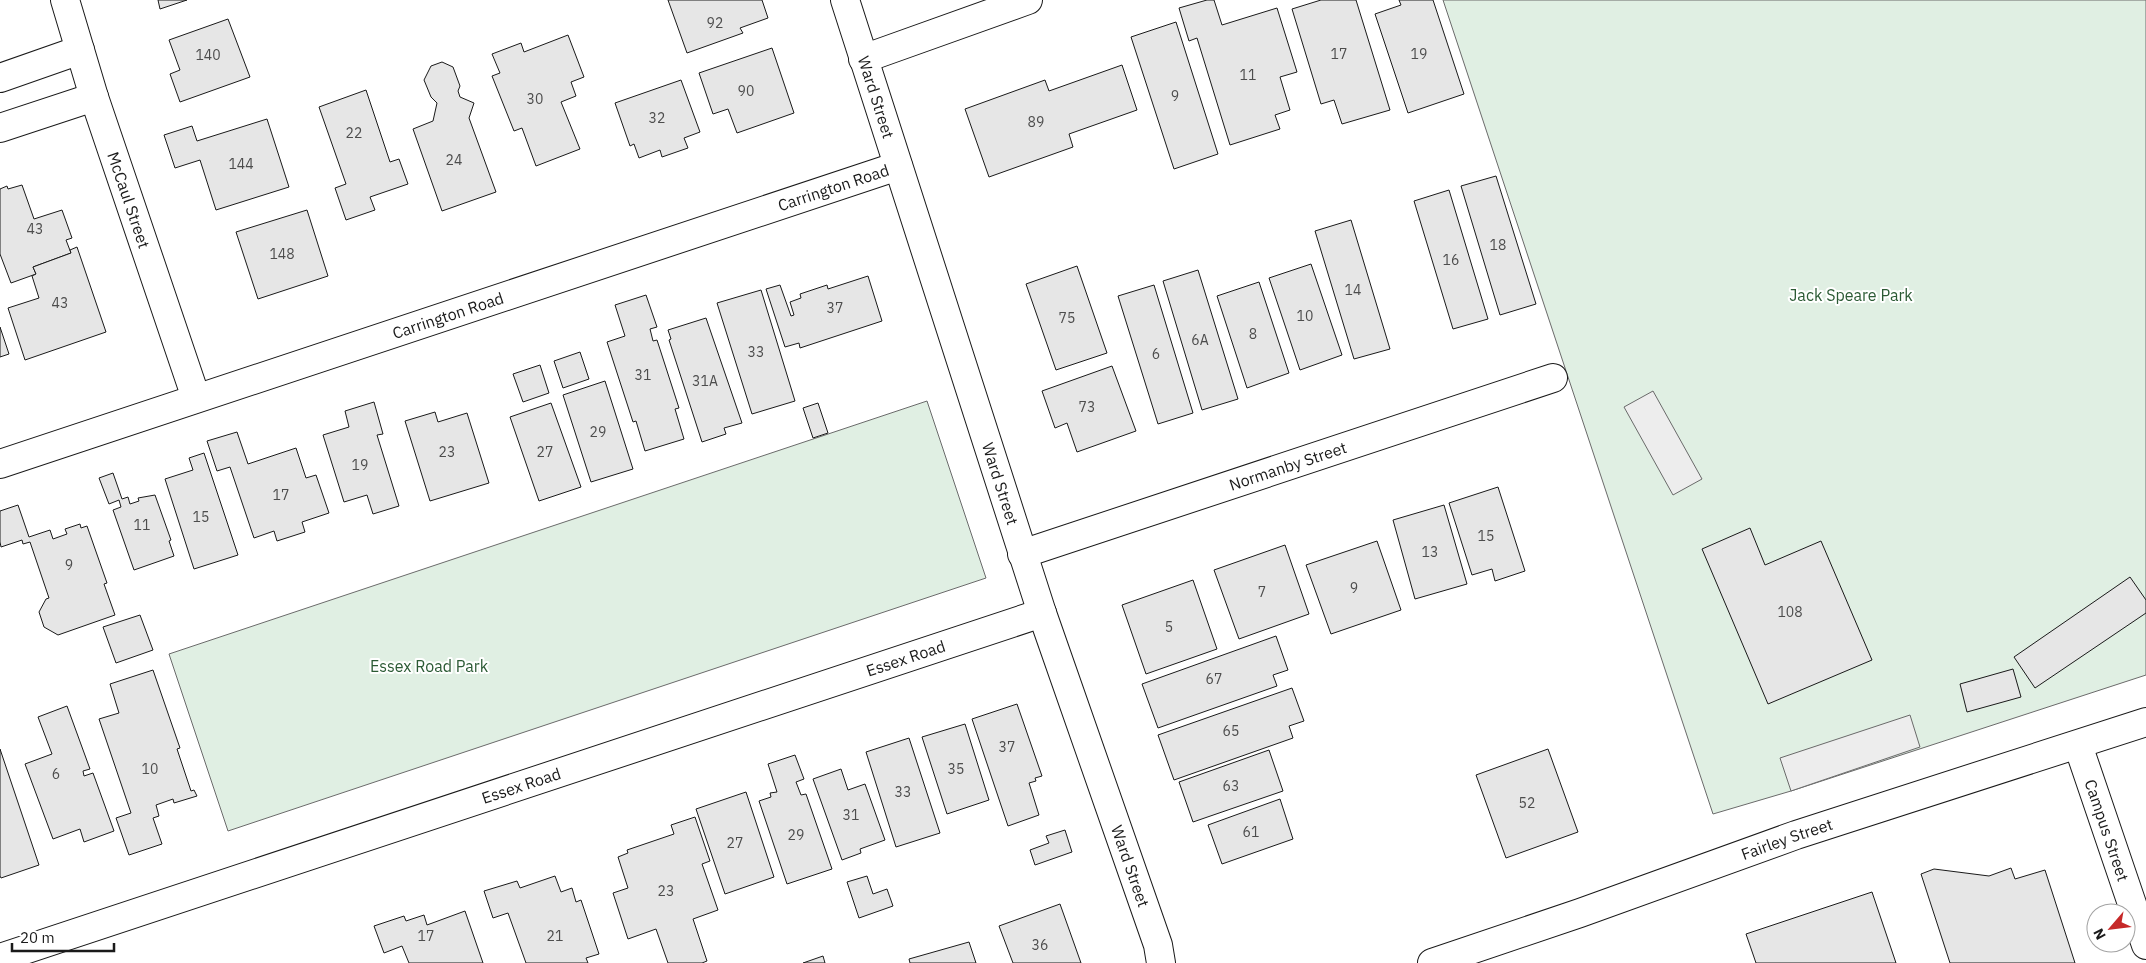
<svg xmlns="http://www.w3.org/2000/svg" width="2146" height="963" viewBox="0 0 2146 963" font-family="'IBM Plex Sans',sans-serif">
  <rect width="100%" height="100%" fill="#fff"/>
  <g fill="#e0efe3" stroke="#6a6a6a">
    <polygon points="1443,0 2146,0 2146,675 1791,791 1713,814"/>
    <polygon points="927,401 986,578 228,831 169,654"/>
  </g>
  <g fill="#ededed" stroke="#6a6a6a">
    <polygon points="1653,391 1702,479 1673,495 1624,407"/>
    <polygon points="1910,715 1920,747 1791,791 1780,758"/>
  </g>
  <g fill="#e6e6e6" stroke="#1a1a1a">
    <polygon points="158,0 187,0 160,9"/>
    <polygon points="668,0 762,0 768,18 740,28 743,33 687,53"/>
    <polygon points="1207,0 1214,0 1222,25 1277,8 1297,72 1280,77 1290,110 1275,115 1280,129 1230,145 1197,38 1189,41 1179,8"/>
    <polygon points="1321,0 1356,0 1390,110 1342,124 1334,100 1321,104 1292,9"/>
    <polygon points="1399,0 1433,0 1464,94 1408,113 1375,14 1401,5"/>
    <polygon points="228,19 250,77 180,102 170,74 180,70 169,40"/>
    <polygon points="1176,22 1218,154 1174,169 1131,37"/>
    <polygon points="568,35 584,77 571,82 576,96 561,102 580,149 536,166 522,128 514,131 492,76 500,73 492,54 521,43 524,52"/>
    <polygon points="772,48 794,113 737,133 728,109 713,114 699,73"/>
    <polygon points="442,62 453,67 460,86 458,91 460,97 474,103 469,118 496,192 442,211 413,129 433,121 437,103 431,97 424,80 431,66"/>
    <polygon points="1122,65 1137,110 1069,134 1073,147 989,177 965,109 1045,80 1049,91"/>
    <polygon points="681,80 700,132 684,138 688,148 662,157 660,150 639,158 634,144 630,146 615,103"/>
    <polygon points="366,90 390,162 399,159 408,184 370,197 375,210 346,220 335,188 346,184 319,107"/>
    <polygon points="267,119 289,187 216,210 200,160 175,168 164,135 192,126 197,141"/>
    <polygon points="1496,176 1536,304 1500,315 1461,186"/>
    <polygon points="22,185 34,219 62,210 72,238 66,240 71,253 33,267 36,274 11,283 0,254 0,189 7,186 8,189"/>
    <polygon points="1449,190 1488,319 1453,329 1414,201"/>
    <polygon points="307,210 328,276 258,299 236,232"/>
    <polygon points="1351,220 1390,349 1354,359 1315,231"/>
    <polygon points="77,247 106,332 25,360 8,308 39,298 32,276 36,274 33,267 71,253 70,250"/>
    <polygon points="1311,264 1342,355 1300,370 1269,278"/>
    <polygon points="1077,266 1107,353 1056,370 1026,284"/>
    <polygon points="1198,270 1238,399 1202,410 1163,281"/>
    <polygon points="868,276 882,321 800,348 799,343 785,347 766,289 780,285 791,316 794,315 790,302 801,298 800,294 827,285 828,289"/>
    <polygon points="1259,282 1289,373 1247,388 1217,296"/>
    <polygon points="1154,285 1193,413 1158,424 1118,296"/>
    <polygon points="761,290 795,401 752,414 717,303"/>
    <polygon points="646,295 657,327 650,329 653,341 657,340 679,408 675,409 684,439 645,451 636,421 633,422 607,342 625,336 615,305"/>
    <polygon points="706,318 742,423 724,428 726,434 702,442 669,340 671,339 668,330"/>
    <polygon points="0,327 9,354 0,357"/>
    <polygon points="580,352 589,379 563,388 554,361"/>
    <polygon points="540,365 549,393 523,402 513,374"/>
    <polygon points="1112,366 1136,431 1077,452 1067,423 1055,428 1042,391"/>
    <polygon points="605,381 633,469 591,482 563,395"/>
    <polygon points="374,402 383,434 377,435 399,506 373,514 367,495 344,502 323,435 349,427 345,411"/>
    <polygon points="551,403 581,487 539,501 510,417"/>
    <polygon points="818,403 828,433 813,438 803,408"/>
    <polygon points="435,412 438,422 467,413 489,483 430,501 405,421"/>
    <polygon points="237,432 248,464 296,448 306,478 316,475 329,513 302,522 305,532 277,541 274,531 254,538 230,467 217,471 207,441"/>
    <polygon points="204,453 238,555 194,569 165,479 193,470 189,458"/>
    <polygon points="113,473 122,499 128,497 130,504 139,501 138,498 155,495 171,540 169,541 174,556 134,570 113,510 121,507 119,500 109,504 99,478"/>
    <polygon points="1498,487 1525,571 1495,581 1492,569 1472,575 1449,503"/>
    <polygon points="18,505 29,537 50,530 53,539 67,534 65,529 80,524 81,528 87,526 107,583 104,584 115,615 58,635 44,627 39,612 46,599 49,598 30,542 23,544 22,540 1,547 0,542 0,511"/>
    <polygon points="1444,505 1467,584 1415,599 1393,520"/>
    <polygon points="1750,528 1765,565 1821,541 1872,660 1768,704 1702,549"/>
    <polygon points="1377,541 1401,610 1331,634 1306,565"/>
    <polygon points="1285,545 1309,614 1239,639 1214,570"/>
    <polygon points="2130,577 2146,600 2146,613 2035,688 2014,657"/>
    <polygon points="1193,580 1217,649 1146,674 1122,605"/>
    <polygon points="140,615 153,650 116,663 103,627"/>
    <polygon points="1276,636 1288,670 1273,675 1277,686 1158,728 1142,684"/>
    <polygon points="2013,669 2021,697 1967,712 1960,684"/>
    <polygon points="153,670 180,748 177,749 191,791 194,790 197,796 174,803 173,799 156,805 159,816 153,818 162,844 129,855 116,818 131,813 99,719 119,713 110,684"/>
    <polygon points="1292,688 1304,721 1289,726 1293,738 1174,780 1158,735"/>
    <polygon points="1017,704 1042,776 1035,778 1036,781 1029,783 1039,815 1008,826 972,719"/>
    <polygon points="67,706 90,769 83,771 84,776 93,773 114,831 84,842 80,829 53,839 25,764 52,754 38,717"/>
    <polygon points="965,724 989,800 947,814 922,737"/>
    <polygon points="909,738 940,833 896,847 866,752"/>
    <polygon points="0,749 39,865 1,878 0,876"/>
    <polygon points="1548,749 1578,832 1506,858 1476,775"/>
    <polygon points="1269,750 1283,791 1193,822 1179,782"/>
    <polygon points="795,755 804,779 796,782 801,795 806,794 832,869 787,884 759,801 771,797 770,793 777,792 768,764"/>
    <polygon points="841,769 848,790 865,784 885,840 860,849 861,853 842,860 813,779"/>
    <polygon points="746,792 774,877 725,894 696,809"/>
    <polygon points="1280,799 1293,839 1222,864 1208,825"/>
    <polygon points="695,817 710,861 702,864 718,910 693,919 707,961 702,963 668,963 656,929 628,939 613,893 628,888 618,857 628,853 627,850 674,834 671,825"/>
    <polygon points="1065,830 1072,852 1035,865 1030,850 1049,843 1046,836"/>
    <polygon points="2011,868 2015,879 2045,870 2075,963 1950,963 1921,874 1934,869 1989,876"/>
    <polygon points="555,876 561,892 572,888 576,902 581,900 599,954 586,958 588,963 526,963 508,913 493,918 484,891 517,881 520,888"/>
    <polygon points="867,876 873,894 887,889 893,906 859,918 847,882"/>
    <polygon points="1872,892 1896,963 1756,963 1746,934"/>
    <polygon points="1060,904 1081,963 1013,963 999,926"/>
    <polygon points="465,911 483,963 409,963 402,946 384,953 374,926 404,916 406,921 424,915 427,925"/>
    <polygon points="969,942 976,963 910,963 909,959"/>
    <polygon points="823,956 825,963 803,963"/>
  </g>
  <g fill="none" stroke-linecap="round" stroke-linejoin="round">
    <defs>
      <g id="street">
        <path id="s1" d="M 65,0 L 94,97 L 196,398"/>
        <path id="s2" d="M 845,0 L 1042,613 L 1158,945 L 1161,963"/>
        <polyline points="863,59 1028,0"/>
        <polyline points="0,78 80,50"/>
        <polyline points="0,128 94,97"/>
        <path id="s3" d="M 0,464 L 898,166"/>
        <path id="s4" d="M 1022,554 L 1553,378"/>
        <path id="s5" d="M 2078,745 L 2146,945"/>
        <path id="s6" d="M 0,958 L 1042,613"/>
        <path id="s7" d="M 1432,963 L 1580,913 L 1796,835 L 2146,722"/>
      </g>
    </defs>
    <use href="#street" stroke="#1a1a1a" stroke-width="30"/>
    <use href="#street" stroke="#fff" stroke-width="28"/>
  </g>
  <g text-anchor="middle" stroke-width="4" stroke-linejoin="round" paint-order="stroke">
    <g font-size="14" fill="#4d4d4d">
      <text x="715" y="28">92</text>
      <text x="1339" y="59">17</text>
      <text x="1419" y="59">19</text>
      <text x="208" y="60">140</text>
      <text x="1248" y="80">11</text>
      <text x="746" y="96">90</text>
      <text x="1175" y="101">9</text>
      <text x="535" y="104">30</text>
      <text x="657" y="123">32</text>
      <text x="1036" y="127">89</text>
      <text x="354" y="138">22</text>
      <text x="454" y="165">24</text>
      <text x="241" y="169">144</text>
      <text x="35" y="234">43</text>
      <text x="1498" y="250">18</text>
      <text x="282" y="259">148</text>
      <text x="1451" y="265">16</text>
      <text x="1353" y="295">14</text>
      <text x="60" y="308">43</text>
      <text x="835" y="313">37</text>
      <text x="1305" y="321">10</text>
      <text x="1067" y="323">75</text>
      <text x="1253" y="339">8</text>
      <text x="1200" y="345">6A</text>
      <text x="756" y="357">33</text>
      <text x="1156" y="359">6</text>
      <text x="643" y="380">31</text>
      <text x="705" y="386">31A</text>
      <text x="1087" y="412">73</text>
      <text x="598" y="437">29</text>
      <text x="447" y="457">23</text>
      <text x="545" y="457">27</text>
      <text x="360" y="470">19</text>
      <text x="281" y="500">17</text>
      <text x="201" y="522">15</text>
      <text x="142" y="530">11</text>
      <text x="1486" y="541">15</text>
      <text x="1430" y="557">13</text>
      <text x="69" y="570">9</text>
      <text x="1354" y="593">9</text>
      <text x="1262" y="597">7</text>
      <text x="1790" y="617">108</text>
      <text x="1169" y="632">5</text>
      <text x="1214" y="684">67</text>
      <text x="1231" y="736">65</text>
      <text x="1007" y="752">37</text>
      <text x="150" y="774">10</text>
      <text x="956" y="774">35</text>
      <text x="56" y="779">6</text>
      <text x="1231" y="791">63</text>
      <text x="903" y="797">33</text>
      <text x="1527" y="808">52</text>
      <text x="851" y="820">31</text>
      <text x="1251" y="837">61</text>
      <text x="796" y="840">29</text>
      <text x="735" y="848">27</text>
      <text x="666" y="896">23</text>
      <text x="426" y="941">17</text>
      <text x="555" y="941">21</text>
      <text x="1040" y="950">36</text>
    </g>
    <g font-size="16" fill="#1a1a1a" stroke="#fff">
      <text dy="6" stroke="none"><textPath href="#s2" startOffset="102">Ward Street</textPath></text>
      <text dy="6" stroke="none"><textPath href="#s3" startOffset="878">Carrington Road</textPath></text>
      <text dy="6" stroke="none"><textPath href="#s1" startOffset="210">McCaul Street</textPath></text>
      <text dy="6" stroke="none"><textPath href="#s3" startOffset="472">Carrington Road</textPath></text>
      <text dy="6" stroke="none"><textPath href="#s4" startOffset="280">Normanby Street</textPath></text>
      <text dy="6" stroke="none"><textPath href="#s2" startOffset="508">Ward Street</textPath></text>
      <text dy="6" stroke="none"><textPath href="#s6" startOffset="954">Essex Road</textPath></text>
      <text dy="6" stroke="none"><textPath href="#s6" startOffset="549">Essex Road</textPath></text>
      <text dy="6" stroke="none"><textPath href="#s5" startOffset="90">Campus Street</textPath></text>
      <text dy="6" stroke="none"><textPath href="#s7" startOffset="376">Fairley Street</textPath></text>
      <text dy="6" stroke="none"><textPath href="#s2" startOffset="912">Ward Street</textPath></text>
    </g>
    <g font-size="16" fill="#2b5a34" stroke="#fff">
      <text x="1851" y="301">Jack Speare Park</text>
      <text x="429" y="672">Essex Road Park</text>
    </g>
  </g>
  <g transform="translate(2111 928) rotate(242)"><circle r="24" fill="#ffffff" stroke="#a3a3a3"/>
  <path d="M0-4L9 19L0 12L-9 19Z" fill="#c62828"/>
  <text y="-8" font-size="14" font-weight="bold" text-anchor="middle" fill="#1a1a1a">N</text>
  </g>
  <path d="M12 943v8h102v-8" fill="none" stroke="#1a1a1a" stroke-width="2.5"/>
  <text x="20" y="943" font-size="15" fill="#1a1a1a" stroke="#ffffff" stroke-width="4" paint-order="stroke">20 m</text>
</svg>
